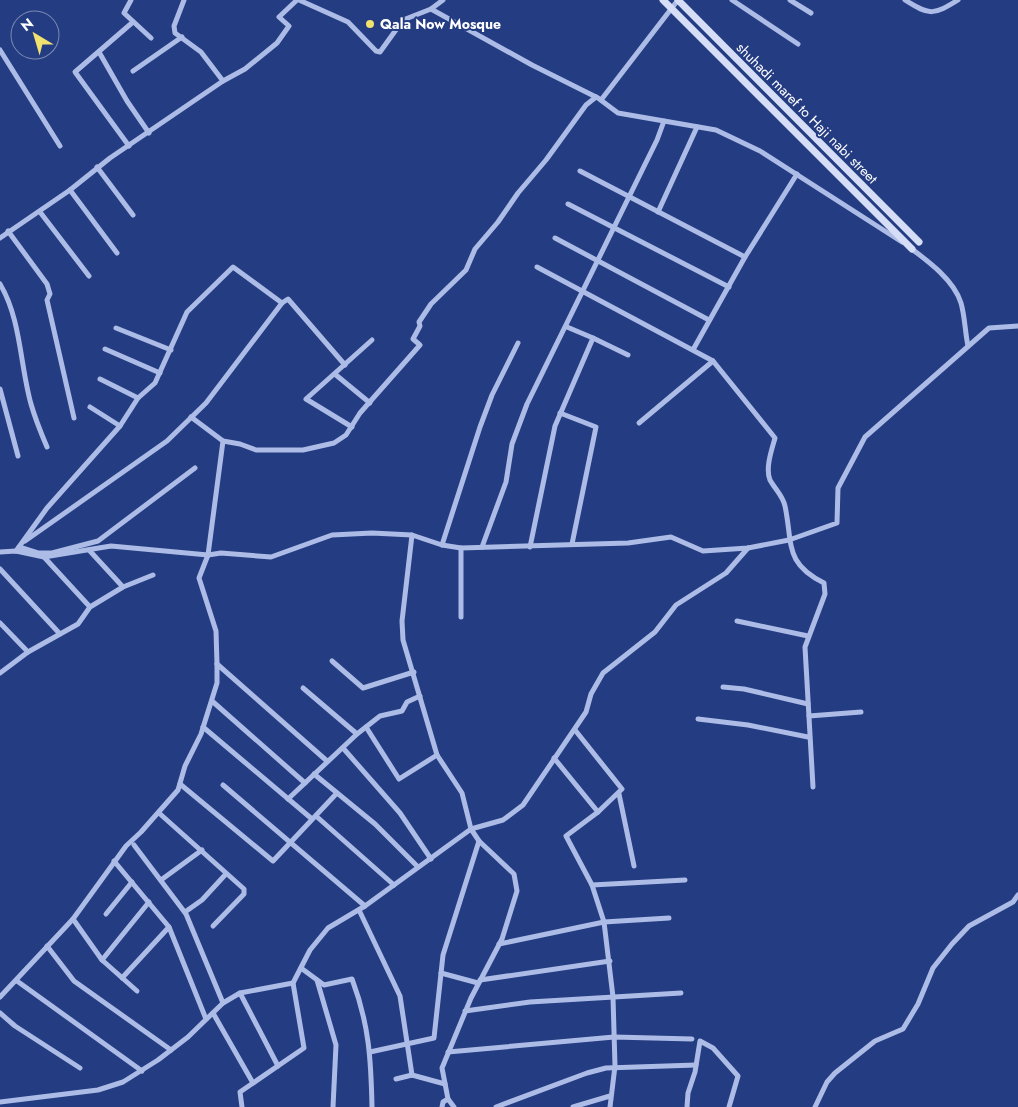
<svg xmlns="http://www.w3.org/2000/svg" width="1018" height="1107" viewBox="0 0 1018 1107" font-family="Jost,sans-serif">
  <rect width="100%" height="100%" fill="#243c81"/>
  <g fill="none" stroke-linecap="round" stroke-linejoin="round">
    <g stroke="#acbce7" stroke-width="5">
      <polyline points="131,0 124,13 151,38"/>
      <polyline points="184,0 174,26 175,33 201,52 223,81"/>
      <polyline points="299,0 348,22 376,51 380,52 403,20 431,9 532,65 598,98 618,113 716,130 760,151 902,242"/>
      <polyline points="732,0 798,44"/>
      <polyline points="790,0 811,13"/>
      <path d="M 905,0 C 930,16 934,15 958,0"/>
      <polyline points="431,9 443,0"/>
      <polyline points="0,50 60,146"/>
      <polyline points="99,52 127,101 149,133"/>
      <polyline points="133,71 182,37"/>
      <polyline points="601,100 678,0"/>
      <polyline points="129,146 75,72 133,22"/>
      <polyline points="97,167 133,215"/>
      <polyline points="580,171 745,257"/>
      <polyline points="70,190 117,253"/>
      <polyline points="568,204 729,287"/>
      <polyline points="40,212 89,276"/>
      <polyline points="658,212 697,127"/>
      <polyline points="8,231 47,284 50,294 47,300 74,418"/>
      <polyline points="0,238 70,190 110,158 223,81 245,69 277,43 289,26 279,17 297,0"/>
      <polyline points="555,238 709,320"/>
      <path d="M 909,247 C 928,261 954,280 961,303 C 965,317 965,332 968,346"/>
      <path d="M 537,267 L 713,361 L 775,438 C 772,449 765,468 770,480 C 775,489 783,496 785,506 C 793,544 784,563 824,583 L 825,594 L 805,647 L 813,787"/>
      <path d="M 0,284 C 21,319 20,365 31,404 C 35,418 41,433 47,447"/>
      <polyline points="116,328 171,350"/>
      <polyline points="593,338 628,355"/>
      <polyline points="694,348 745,257 797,174"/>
      <polyline points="105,349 160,373"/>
      <polyline points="336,375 370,403"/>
      <polyline points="100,379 138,398"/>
      <polyline points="0,389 18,456"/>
      <polyline points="90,407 120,426"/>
      <polyline points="560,413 596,427 572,544"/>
      <polyline points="191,417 223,441 240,444 256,450 303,450 334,443 346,435 360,413 420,345 413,339 420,326 419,322 431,304 466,270 475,249 498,222 518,193 546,160 586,105 596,97"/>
      <polyline points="639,423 713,361"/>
      <polyline points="352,427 306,399 372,340"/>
      <polyline points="412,535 402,621 403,640 437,755 462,793 471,829 479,841 514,874 517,891 502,939 471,998 442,1068 448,1099 443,1102 442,1107"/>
      <polyline points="25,541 167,441 206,403 282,303 288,299 345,365"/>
      <polyline points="442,545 480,427 492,395 518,343"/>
      <polyline points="19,547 38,553 52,553 98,541 195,468"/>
      <polyline points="482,547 506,482 512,444 527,404 657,140 664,121"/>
      <polyline points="530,547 555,426 593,338 567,327"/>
      <polyline points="89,550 123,587"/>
      <polyline points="16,551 47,508 120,426 138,398 155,383 187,312 233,267 282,303"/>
      <polyline points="0,552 16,551 44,557 111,546 208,555 221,553 271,557 332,535 372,533 412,535 442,545 461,548 628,543 671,537 703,551 748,548 789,540 837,523 838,488 865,437 989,328 1018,326"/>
      <polyline points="44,557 90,607"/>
      <polyline points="0,569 60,634"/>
      <polyline points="461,617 461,548"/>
      <polyline points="737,621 808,636"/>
      <polyline points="0,623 28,652"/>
      <polyline points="332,661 363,688 414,672"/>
      <polyline points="217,664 327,761"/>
      <polyline points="0,673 28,652 78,624 90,607 123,587 153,575"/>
      <polyline points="723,687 744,689 808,704"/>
      <polyline points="303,688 357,734"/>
      <polyline points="212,701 305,783"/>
      <polyline points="809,716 861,712"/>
      <polyline points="698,719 748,725 808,737"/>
      <polyline points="203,727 312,819"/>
      <polyline points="366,727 399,779 437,755"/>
      <polyline points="575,730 622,789 598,812 566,836 592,885 604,922 613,997 615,1066 610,1107"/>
      <polyline points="343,748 400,813 431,859"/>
      <polyline points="554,758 598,812"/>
      <polyline points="314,774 375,824 417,866"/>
      <polyline points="180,784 273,861 337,793"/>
      <polyline points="223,785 365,906"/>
      <polyline points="619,794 634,866"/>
      <polyline points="288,799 357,734 380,716 402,711 407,702 420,696"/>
      <polyline points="159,813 244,889 244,894 213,926"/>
      <polyline points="316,816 394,885"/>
      <polyline points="134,845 186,914 223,1003"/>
      <polyline points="114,861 169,927 206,1019"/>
      <polyline points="161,880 202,850"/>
      <polyline points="592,885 685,880"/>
      <polyline points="359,910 400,996 412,1075"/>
      <polyline points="185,912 202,900 225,875"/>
      <polyline points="106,914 132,882"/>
      <polyline points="73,919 102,960 137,991"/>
      <polyline points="499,944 604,922 669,918"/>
      <polyline points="47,946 74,981 171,1050"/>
      <polyline points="102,960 149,902"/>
      <path d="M 301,968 L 324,985 L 352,979 C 369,1024 371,1059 372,1107"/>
      <polyline points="441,973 478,983"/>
      <polyline points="122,978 169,927"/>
      <polyline points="317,980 336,1045 333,1107"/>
      <polyline points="480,980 610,961"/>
      <polyline points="17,981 142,1071"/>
      <polyline points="240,993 278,1066"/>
      <polyline points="0,997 73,919 126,846 141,832 178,790 185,766 201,734 217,683 217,664 216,631 199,578 208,555 223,441"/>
      <polyline points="465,1011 530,1002 681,993"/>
      <polyline points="0,1013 15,1026 80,1068"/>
      <polyline points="213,1013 253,1083"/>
      <polyline points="370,1052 434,1038 443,955 479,841"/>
      <polyline points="448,1052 614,1037 692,1039"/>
      <polyline points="396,1079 412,1075 445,1084"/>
      <polyline points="448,1099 454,1107"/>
      <polyline points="0,1102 98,1090 123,1082 158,1060 188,1037 223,1003 240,993 293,983 310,950 328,928 365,906 471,829 503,820 523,805 586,712 591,694 603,673 655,632 676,605 726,573 748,548"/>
      <polyline points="242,1107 240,1092 304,1048 293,983"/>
      <polyline points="496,1107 587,1073 606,1068 696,1065"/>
      <polyline points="573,1107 610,1096"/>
      <polyline points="687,1107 688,1093 695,1072 700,1041 713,1048 738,1076 729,1107"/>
      <polyline points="815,1107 827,1082 835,1073 875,1041 903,1029 918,1004 933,968 952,944 969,926 1013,902 1018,895"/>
    </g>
    <g stroke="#d5def6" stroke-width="7">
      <polyline points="663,0 912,249"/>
      <polyline points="678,0 919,242"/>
    </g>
  </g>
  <circle fill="#f1e26f" stroke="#243c81" stroke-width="2" cx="370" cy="24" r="5"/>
  <g text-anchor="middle" stroke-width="4" stroke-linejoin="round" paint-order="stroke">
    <g font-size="14" font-weight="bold" fill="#fff" stroke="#243c81" text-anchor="start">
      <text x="380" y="29">Qala Now Mosque</text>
    </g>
    <g font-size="14" fill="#fff" stroke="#243c81">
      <text transform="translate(807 113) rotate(45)" y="5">shuhadi maref to Haji nabi street</text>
    </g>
  </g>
  <g transform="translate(35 35) rotate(322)"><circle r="24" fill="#243c81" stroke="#7c8ab3"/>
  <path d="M0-4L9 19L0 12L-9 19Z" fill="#f1e26f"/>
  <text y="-8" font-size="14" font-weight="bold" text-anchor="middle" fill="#ffffff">N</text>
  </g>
</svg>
